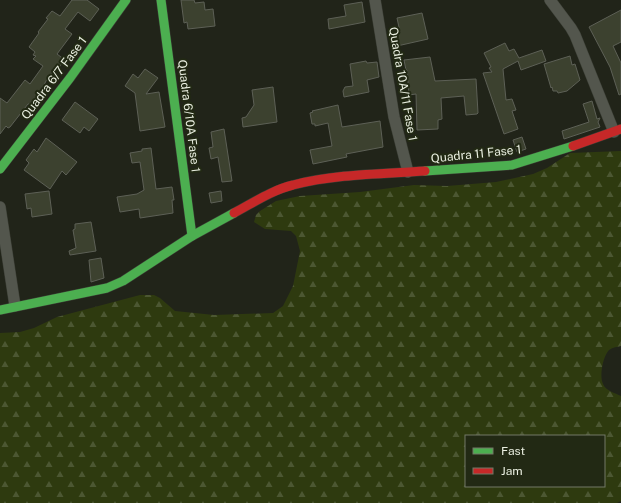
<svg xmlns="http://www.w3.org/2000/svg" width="621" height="503" viewBox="0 0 621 503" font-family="'Public Sans',sans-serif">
  <defs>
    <pattern id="forest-firs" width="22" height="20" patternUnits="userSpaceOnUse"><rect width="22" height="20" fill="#2e3a0f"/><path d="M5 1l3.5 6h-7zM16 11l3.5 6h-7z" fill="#4c5732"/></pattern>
  </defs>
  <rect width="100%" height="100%" fill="#212419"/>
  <path fill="url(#forest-firs)" fill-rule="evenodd" d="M 621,151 L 621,346 C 617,347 613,347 609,350 C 603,356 599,376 603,384 C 606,391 615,393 621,396 L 621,501 L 617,503 L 0,503 L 0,333 L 20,332 L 34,328 L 57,317 L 140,295 L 154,295 L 160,298 L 175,311 L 214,315 L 273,313 L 283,306 L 293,286 L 300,251 L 296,236 L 291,231 L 265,229 L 254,222 L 256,215 L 260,211 L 276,201 L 300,196 L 360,192 L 414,185 L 447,186 L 496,182 L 533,174 L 547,168 L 570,153 ZM 466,436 L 604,436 L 604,486 L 466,486 Z"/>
  <g fill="#3c412f" stroke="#5d6056">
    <polygon points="72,0 87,0 99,9 90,21 78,12 65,29 72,34 57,54 65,60 57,70 55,68 46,81 38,97 36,97 30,104 28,104 10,127 8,128 6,126 0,134 0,98 7,103 25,80 30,84 43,66 33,59 36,56 33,55 35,52 29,47 39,33 38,32 48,19 46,18 52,11 60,16"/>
    <polygon points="181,0 194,0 195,3 204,2 205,10 213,9 215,26 188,29 187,22 184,23"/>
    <polygon points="362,2 365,22 329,29 328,19 346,16 344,5"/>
    <polygon points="621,10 621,42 613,46 621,63 621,94 619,95 610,67 589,27"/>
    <polygon points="422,13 428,39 397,46 394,33 400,32 397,18"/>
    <polygon points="505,43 509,51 514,49 519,58 542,50 546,61 521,70 518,61 503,69 506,100 512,99 516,110 512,111 518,129 504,134 483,73 492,72 489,68 491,67 484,53"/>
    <polygon points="570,56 572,65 575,64 580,80 567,91 558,93 557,91 553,91 552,87 551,88 544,64"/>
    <polygon points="430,57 435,81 476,79 478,113 477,114 466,115 464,96 441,98 442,119 438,120 438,129 417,130 416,94 409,95 407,70 406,70 404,60"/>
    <polygon points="366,61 367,63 377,62 379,77 367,80 369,92 344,97 343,91 345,87 353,86 350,64"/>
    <polygon points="145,69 158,78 146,94 159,92 165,127 140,131 135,93 125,86 133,74 138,78"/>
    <polygon points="273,87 277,122 243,127 242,118 246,117 254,105 252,90"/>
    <polygon points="592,101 597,119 600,118 598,122 600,127 564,139 562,131 589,122 583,104"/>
    <polygon points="75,102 98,119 89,131 84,127 80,133 62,120"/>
    <polygon points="338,105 342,127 380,121 383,147 346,154 347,157 313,164 310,150 332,146 328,123 315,126 315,124 312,124 310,113 313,112 312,111"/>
    <polygon points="224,129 232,181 222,182 218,157 211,159 209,148 213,147 211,132"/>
    <polygon points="522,137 526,149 517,152 513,140"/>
    <polygon points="46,138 77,162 66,175 62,171 50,189 24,170 29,163 26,160 34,149 37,152"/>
    <polygon points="151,148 156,189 172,187 174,200 172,200 173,213 140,218 139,209 120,212 117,197 137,194 144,190 140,162 132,163 130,153 142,151 142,149"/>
    <polygon points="49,191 52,214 32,217 31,208 27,209 25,194"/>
    <polygon points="221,191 222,201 211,203 209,193"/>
    <polygon points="91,222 96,251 70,255 69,251 76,248 73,230 75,229 75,224"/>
    <polygon points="101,258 104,278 91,282 89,260"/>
  </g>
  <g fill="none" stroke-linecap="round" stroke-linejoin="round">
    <defs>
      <g id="street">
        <polyline points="375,0 394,117 408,172"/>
        <polyline points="550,0 571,28 575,35 614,132"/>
        <polyline points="0,207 15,306"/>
      </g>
      <g id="fast">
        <polyline points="161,0 192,236"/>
        <polyline points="0,169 70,78 126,0"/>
        <polyline points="425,171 512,165 573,146"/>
        <polyline points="0,310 107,288 123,281 192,236 234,213"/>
      </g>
      <g id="jam">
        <polyline points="573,146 621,129"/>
        <path d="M 234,213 C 253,203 272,190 293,185 C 335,174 381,174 425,171"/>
      </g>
    </defs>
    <use href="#street" stroke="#3b3e35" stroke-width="12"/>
    <use href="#fast" stroke="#3b3e35" stroke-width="10"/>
    <use href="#jam" stroke="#3b3e35" stroke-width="10"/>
    <use href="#street" stroke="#53564d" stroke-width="11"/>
    <use href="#fast" stroke="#4caf50" stroke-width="9"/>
    <use href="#jam" stroke="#c62828" stroke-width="9"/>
  </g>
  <g text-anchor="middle" stroke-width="4" stroke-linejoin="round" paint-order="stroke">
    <g font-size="12" fill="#eaefe1" stroke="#222914">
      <text transform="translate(54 78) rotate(-53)" y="4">Quadra 6/7 Fase 1</text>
      <text transform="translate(403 84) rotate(80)" y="4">Quadra 10A/11 Fase 1</text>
      <text transform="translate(189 116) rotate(83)" y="4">Quadra 6/10A Fase 1</text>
      <text transform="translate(476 154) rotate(-6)" y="4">Quadra 11 Fase 1</text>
    </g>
  </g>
  <rect x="465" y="435" width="140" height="52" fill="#222914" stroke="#727866"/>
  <rect x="473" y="448" width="20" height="6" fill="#4caf50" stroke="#727866"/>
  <text x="501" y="455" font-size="12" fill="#eaefe1">Fast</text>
  <rect x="473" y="468" width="20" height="6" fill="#c62828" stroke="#727866"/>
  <text x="501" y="475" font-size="12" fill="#eaefe1">Jam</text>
</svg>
